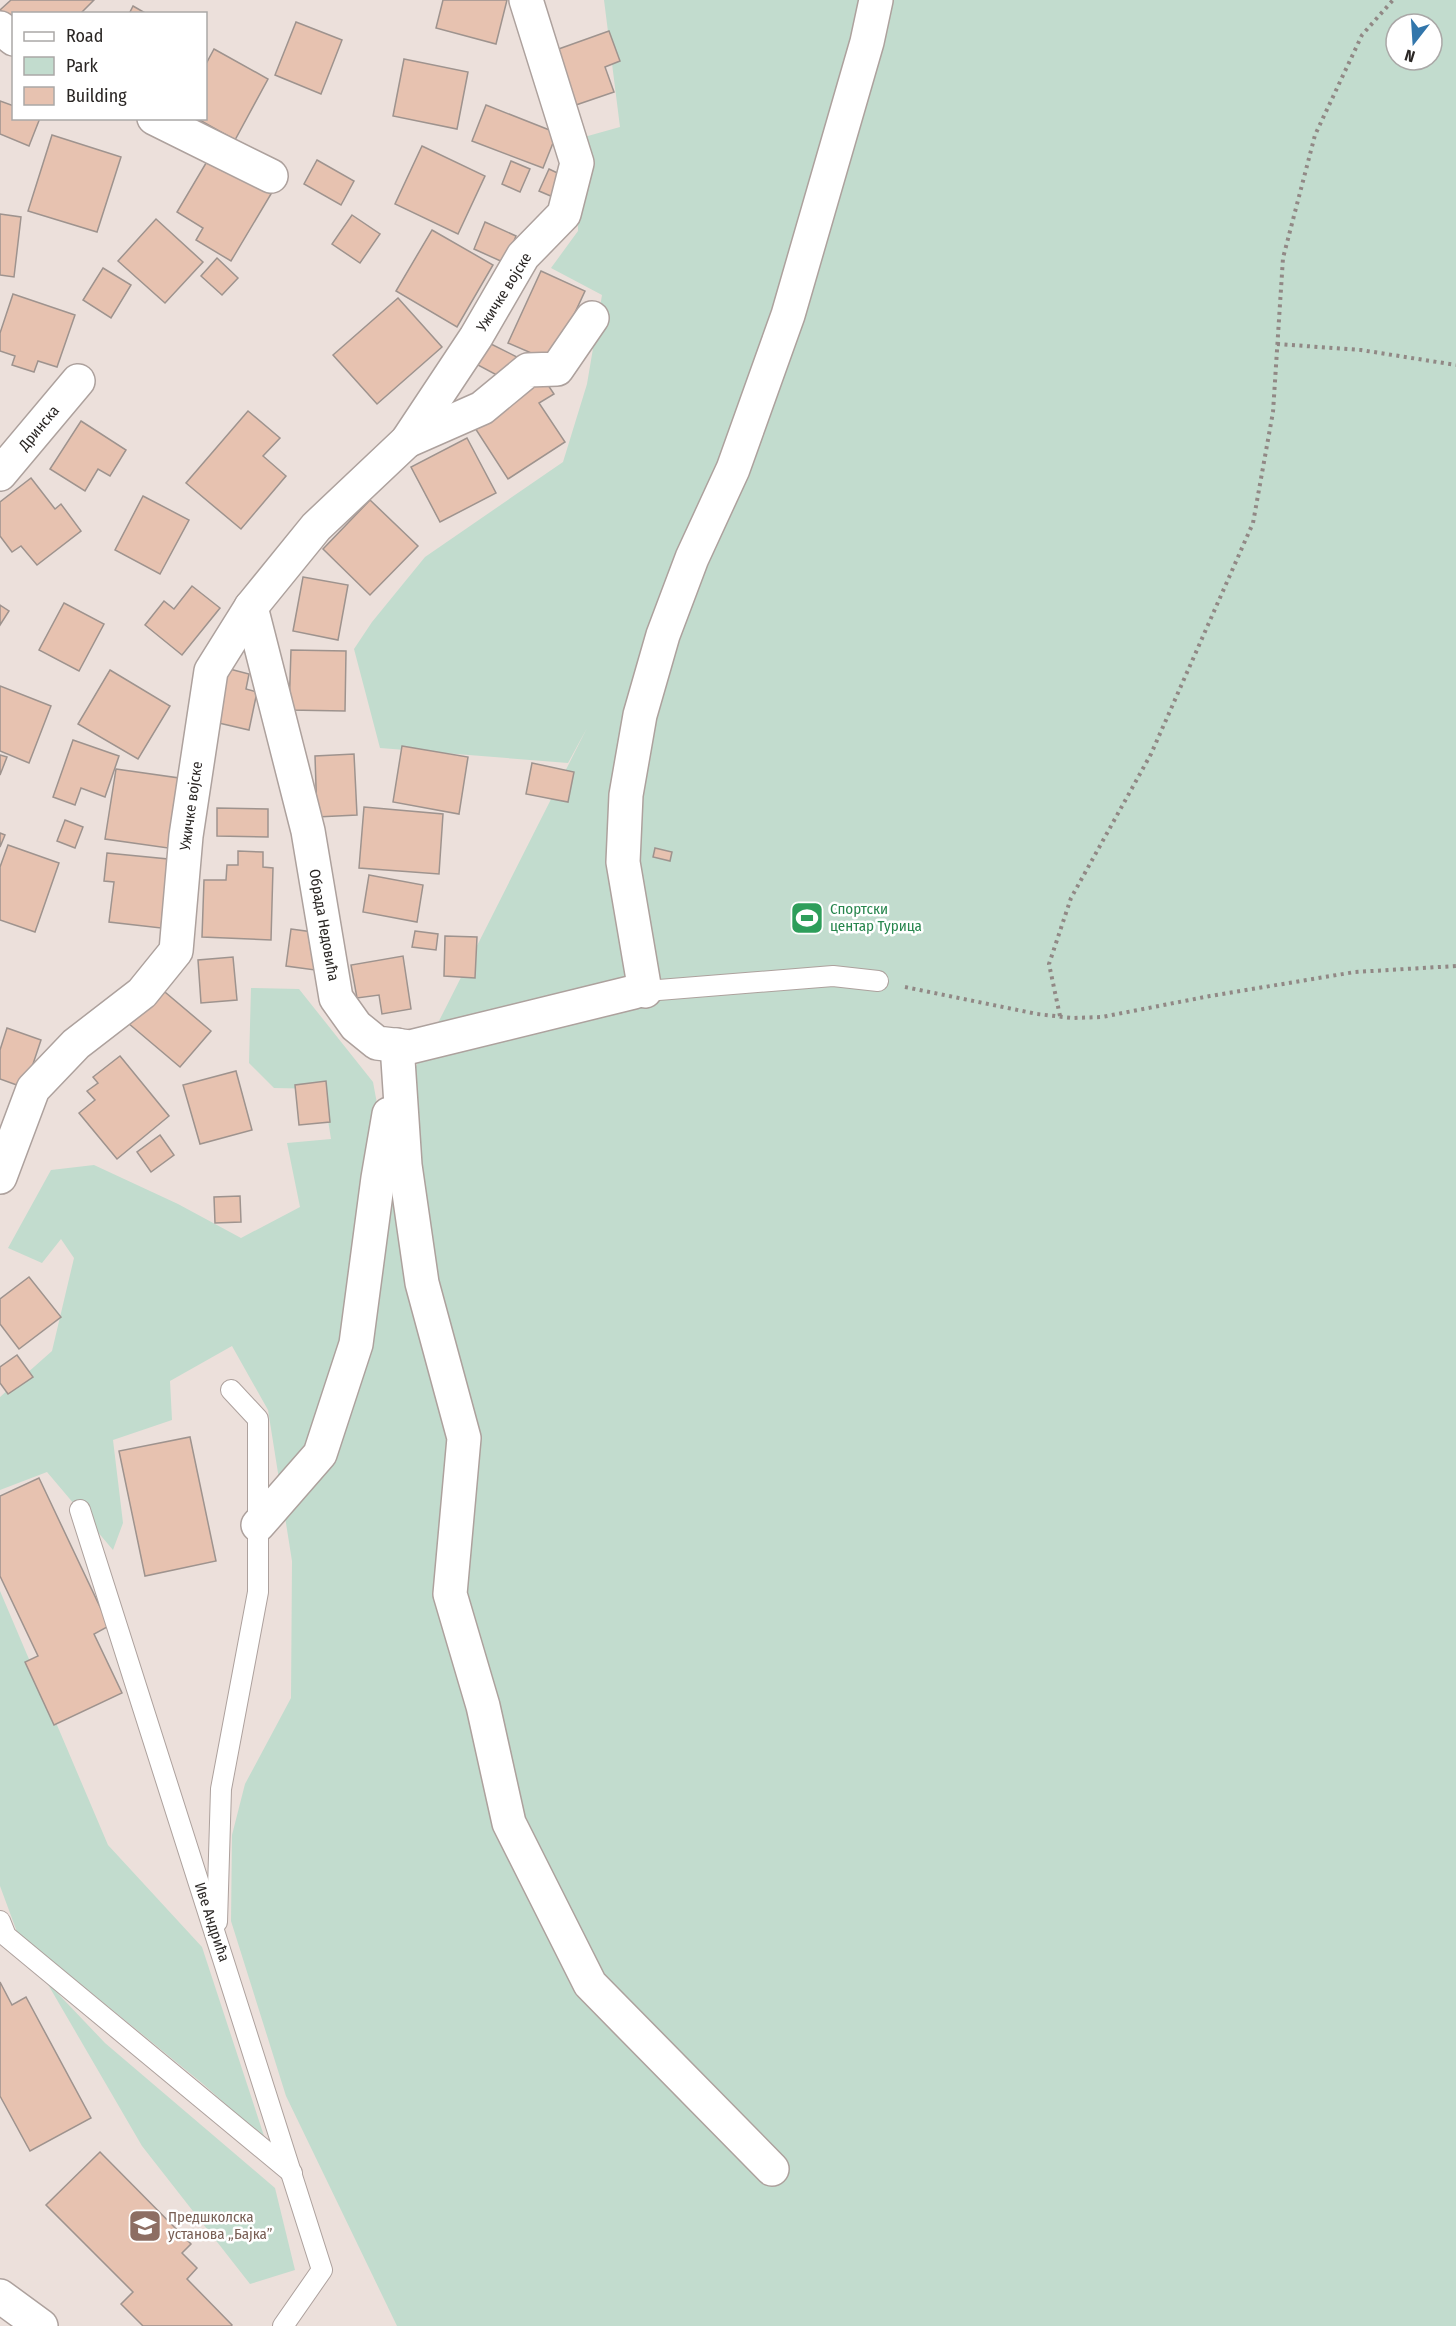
<svg xmlns="http://www.w3.org/2000/svg" width="1456" height="2326" viewBox="0 0 1456 2326" font-family="'Fira Sans Condensed',sans-serif">
  <rect width="100%" height="100%" fill="#ece0db"/>
  <g fill="#c2dcce" fill-rule="evenodd">
    <path d="M 604,0 L 1456,0 L 1456,2326 L 397,2326 L 286,2096 L 231,1921 L 232,1835 L 245,1784 L 291,1698 L 292,1561 L 268,1410 L 232,1346 L 170,1381 L 172,1420 L 113,1440 L 123,1523 L 113,1550 L 47,1472 L 0,1490 L 0,1397 L 52,1351 L 74,1258 L 61,1239 L 42,1263 L 8,1248 L 51,1170 L 94,1165 L 178,1204 L 241,1238 L 300,1207 L 287,1143 L 331,1139 L 323,1089 L 274,1088 L 249,1063 L 251,988 L 299,989 L 373,1082 L 378,1109 L 393,1112 L 587,728 L 568,763 L 380,748 L 354,649 L 372,622 L 425,557 L 563,462 L 587,384 L 602,295 L 551,268 L 578,231 L 577,139 L 620,127 ZM 1396,24 L 1432,24 L 1432,60 L 1396,60 Z"/>
    <polygon points="0,1591 108,1845 202,1947 265,2139 203,2084 17,1932 0,1886"/>
    <polygon points="46,1981 105,2043 275,2188 295,2270 250,2284 142,2146"/>
  </g>
  <g fill="#e7c2b0" stroke="#9e938e" stroke-width="1.5">
    <polygon points="11,0 94,0 80,14 14,14 14,24 0,10"/>
    <polygon points="443,0 507,0 496,44 436,28"/>
    <polygon points="133,6 147,14 129,14"/>
    <polygon points="296,22 342,40 321,94 275,75"/>
    <polygon points="609,31 620,61 605,67 614,92 573,106 553,51"/>
    <polygon points="214,49 268,79 235,140 196,118 206,118 206,64"/>
    <polygon points="404,59 468,72 457,129 393,116"/>
    <polygon points="0,101 14,106 14,118 40,118 29,146 0,134"/>
    <polygon points="486,105 557,133 543,168 472,141"/>
    <polygon points="52,135 121,157 97,232 28,211"/>
    <polygon points="422,146 485,176 458,234 395,204"/>
    <polygon points="209,158 271,194 231,261 196,240 203,228 177,212"/>
    <polygon points="317,160 354,181 341,205 304,184"/>
    <polygon points="511,161 530,169 520,192 502,184"/>
    <polygon points="549,169 564,176 553,197 539,191"/>
    <polygon points="0,214 21,217 14,277 0,275"/>
    <polygon points="352,215 380,234 360,263 332,244"/>
    <polygon points="156,219 203,262 165,303 118,261"/>
    <polygon points="485,222 516,236 505,263 474,249"/>
    <polygon points="432,230 493,265 457,327 396,291"/>
    <polygon points="217,258 238,278 222,295 201,276"/>
    <polygon points="103,268 131,285 111,318 83,300"/>
    <polygon points="541,271 585,291 552,362 508,343"/>
    <polygon points="13,294 75,315 57,367 38,361 34,372 12,365 15,356 0,351 0,333"/>
    <polygon points="398,298 442,347 377,404 333,355"/>
    <polygon points="487,342 517,357 506,380 476,364"/>
    <polygon points="540,373 554,394 539,403 565,442 508,479 475,428 519,399 514,391"/>
    <polygon points="248,411 280,438 263,456 286,476 241,529 186,483"/>
    <polygon points="81,421 126,450 110,476 98,469 85,491 50,469"/>
    <polygon points="467,438 496,493 440,522 411,467"/>
    <polygon points="31,478 55,509 61,504 81,531 37,565 21,546 12,552 0,536 0,502"/>
    <polygon points="143,496 189,520 160,574 115,550"/>
    <polygon points="370,500 418,546 370,595 323,549"/>
    <polygon points="303,577 348,585 338,640 293,631"/>
    <polygon points="192,586 220,608 182,655 145,625 164,601 174,609"/>
    <polygon points="64,603 104,624 79,671 39,650"/>
    <polygon points="0,605 9,611 0,625"/>
    <polygon points="291,650 346,651 345,711 289,710"/>
    <polygon points="222,667 249,674 246,689 257,692 249,730 210,721"/>
    <polygon points="110,670 170,706 138,759 78,724"/>
    <polygon points="0,686 51,706 29,763 0,751"/>
    <polygon points="73,740 119,756 105,797 81,788 75,805 53,797"/>
    <polygon points="402,746 468,757 459,814 393,802"/>
    <polygon points="354,754 357,815 317,817 315,756"/>
    <polygon points="0,755 7,757 0,775"/>
    <polygon points="532,763 574,772 568,802 526,794"/>
    <polygon points="116,769 179,778 168,848 105,839"/>
    <polygon points="364,807 443,814 439,874 359,868"/>
    <polygon points="217,808 268,809 268,837 217,836"/>
    <polygon points="65,820 83,827 75,848 57,841"/>
    <polygon points="0,833 5,835 0,847"/>
    <polygon points="8,845 59,863 35,932 0,920 0,867"/>
    <polygon points="655,848 672,852 670,861 653,857"/>
    <polygon points="238,851 263,852 263,867 273,868 271,940 202,937 204,880 226,880 227,865 238,865"/>
    <polygon points="107,853 168,859 161,928 109,922 114,882 104,881"/>
    <polygon points="369,875 423,885 417,922 363,912"/>
    <polygon points="291,929 320,933 315,970 286,966"/>
    <polygon points="415,931 438,934 436,950 412,947"/>
    <polygon points="445,936 477,937 475,978 444,976"/>
    <polygon points="403,956 411,1009 382,1014 379,995 357,998 351,965"/>
    <polygon points="233,957 237,1000 201,1003 198,960"/>
    <polygon points="159,987 211,1031 180,1067 128,1023"/>
    <polygon points="7,1028 41,1040 25,1088 0,1079 0,1050"/>
    <polygon points="120,1056 169,1116 117,1159 79,1113 95,1100 87,1091 98,1083 93,1077"/>
    <polygon points="236,1071 252,1130 200,1144 183,1085"/>
    <polygon points="326,1081 330,1122 299,1125 295,1085"/>
    <polygon points="160,1135 174,1155 151,1172 137,1152"/>
    <polygon points="240,1196 241,1222 215,1223 214,1197"/>
    <polygon points="29,1277 61,1317 19,1349 0,1324 0,1299"/>
    <polygon points="17,1355 33,1377 8,1394 0,1383 0,1367"/>
    <polygon points="190,1437 216,1561 145,1576 119,1451"/>
    <polygon points="39,1478 109,1626 94,1634 122,1693 54,1725 25,1662 38,1656 0,1576 0,1496"/>
    <polygon points="0,1982 12,2005 26,1997 91,2118 30,2151 0,2096"/>
    <polygon points="100,2152 191,2244 182,2253 197,2268 187,2279 232,2325 231,2326 143,2326 121,2304 133,2292 46,2205"/>
  </g>
  <g fill="none" stroke-linecap="round" stroke-linejoin="round">
    <defs>
      <g id="lane">
        <polyline points="634,992 833,976 878,981"/>
        <polyline points="80,1510 322,2270 283,2326"/>
        <polyline points="0,1921 6,1936 292,2173"/>
        <polyline points="217,1922 221,1789 258,1592 258,1419 231,1390"/>
      </g>
      <g id="street">
        <polyline points="0,28 14,39"/>
        <polyline points="154,118 271,176"/>
        <polyline points="407,441 482,408 528,370 557,369 592,318"/>
        <polyline points="0,474 78,381"/>
        <polyline points="251,607 308,831 336,998 356,1026 377,1043 410,1047 634,992"/>
        <polyline points="645,991 623,862 626,795 640,715 663,635 692,558 733,469 788,315 867,42 876,0"/>
        <polyline points="397,1045 405,1165 422,1283 464,1438 450,1594 483,1706 509,1823 590,1984 772,2169"/>
        <polyline points="0,1177 33,1089 76,1044 142,993 176,951 186,836 211,671 251,607 316,527 407,441 476,337 523,256 564,214 577,163 526,0"/>
        <polyline points="258,1525 320,1454 356,1344 378,1178 389,1114"/>
      </g>
      <polyline id="secondary" points="0,2296 41,2326"/>
    </defs>
    <use href="#lane" stroke="#ada19d" stroke-width="22"/>
    <use href="#street" stroke="#ada19d" stroke-width="36"/>
    <use href="#secondary" stroke="#ada19d" stroke-width="36"/>
    <g stroke="#918885" stroke-width="4" stroke-dasharray="3 4.5" stroke-linecap="butt">
      <polyline points="1277,344 1361,350 1456,365"/>
      <polyline points="905,987 1037,1014 1072,1018 1102,1017 1210,996 1355,972 1456,966"/>
      <polyline points="1060,1016 1049,964 1071,898 1151,754 1253,523 1273,412 1283,258 1315,135 1362,35 1393,0"/>
    </g>
    <use href="#lane" stroke="#fff" stroke-width="20"/>
    <use href="#street" stroke="#fff" stroke-width="33"/>
    <use href="#secondary" stroke="#fff" stroke-width="33"/>
  </g>
  <defs>
    <symbol id="stadium-square" viewBox="-11 -11 22 22"><rect x="-9" y="-9" width="18" height="18" rx="4" fill="#2e9e5b" stroke="#fff"/><path d="M0-5a6.5 5 0 1 0 0 10a6.5 5 0 1 0 0-10ZM-3.5-1.8h7v3.6h-7Z" fill="#fff"/></symbol>
    <symbol id="school-square" viewBox="-11 -11 22 22"><rect x="-9" y="-9" width="18" height="18" rx="4" fill="#8d6e63" stroke="#fff"/><path d="M0-5L7-2L0 1L-7-2ZM-4 1L0 2.5L4 1V4Q0 6-4 4Z" fill="#fff"/></symbol>
  </defs>
  <g fill-rule="evenodd">
    <use href="#stadium-square" x="788" y="899" width="38" height="38"/>
    <use href="#school-square" x="126" y="2207" width="38" height="38"/>
  </g>
  <g text-anchor="middle" stroke-width="5" stroke-linejoin="round" paint-order="stroke">
    <g font-size="15" fill="#2a2624" stroke="#fff">
      <text transform="translate(504 292) rotate(-58)" y="5">Ужичке војске</text>
      <text transform="translate(39 428) rotate(-50)" y="5">Дринска</text>
      <text transform="translate(191 806) rotate(-82)" y="5">Ужичке војске</text>
      <text transform="translate(324 925) rotate(80)" y="5">Обрада Недовића</text>
      <text transform="translate(212 1922) rotate(72)" y="5">Иве Андрића</text>
    </g>
    <g font-size="15" fill="#27864d" stroke="#fff" text-anchor="start">
      <text x="830" y="914">Спортски<tspan x="830" dy="17">центар Турица</tspan></text>
    </g>
    <g font-size="15" fill="#785e54" stroke="#fff" text-anchor="start">
      <text x="168" y="2222">Предшколска<tspan x="168" dy="17">установа „Бајка”</tspan></text>
    </g>
  </g>
  <rect x="12" y="12" width="195" height="108" fill="#ffffff" stroke="#aaa8a7" stroke-width="1.5"/>
  <rect x="24" y="32" width="30" height="9" fill="#ffffff" stroke="#aaa8a7" stroke-width="1.5"/>
  <text x="66" y="42" font-size="18" fill="#2a2624">Road</text>
  <rect x="24" y="57" width="30" height="18" fill="#c2dcce" stroke="#aaa8a7" stroke-width="1.5"/>
  <text x="66" y="72" font-size="18" fill="#2a2624">Park</text>
  <rect x="24" y="87" width="30" height="18" fill="#e7c2b0" stroke="#aaa8a7" stroke-width="1.5"/>
  <text x="66" y="102" font-size="18" fill="#2a2624">Building</text>
  <g transform="translate(1414 42) rotate(197)"><circle r="28" fill="#ffffff" stroke="#aaa8a7" stroke-width="1.5"/>
  <path d="M0-4.5L10 22L0 15L-10 22Z" fill="#3276ab"/>
  <text y="-9" font-size="16" font-weight="bold" text-anchor="middle" fill="#2a2624">N</text>
  </g>
</svg>
